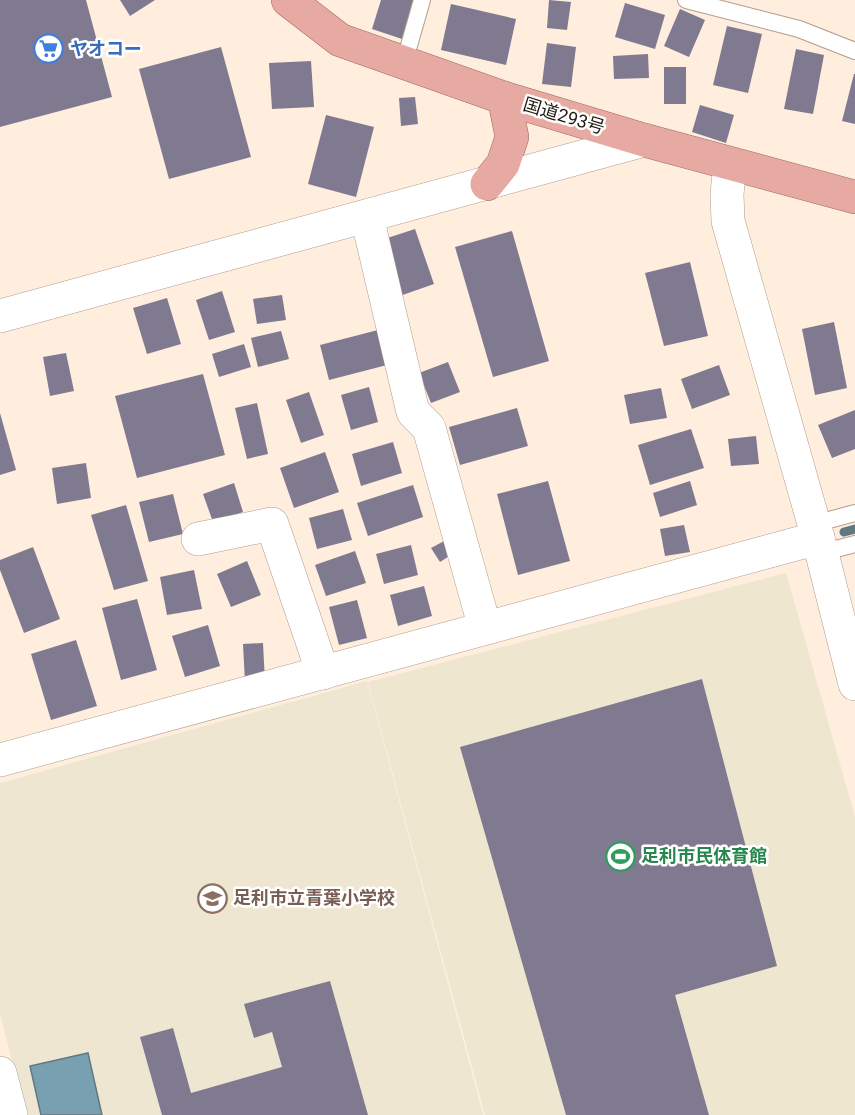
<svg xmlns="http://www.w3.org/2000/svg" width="855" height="1115" viewBox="0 0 855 1115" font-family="Roboto,'Noto Sans JP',sans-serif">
  <rect width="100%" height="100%" fill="#ffedde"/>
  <polygon fill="#efe6d0" points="786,573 855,817 855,1115 485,1115 368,682"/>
  <polygon fill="#eee6d0" points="367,681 483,1115 26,1115 0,1014 0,783"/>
  <polygon fill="#79a0b1" stroke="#5f7882" stroke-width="1.5" points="88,1053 102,1115 41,1115 30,1066"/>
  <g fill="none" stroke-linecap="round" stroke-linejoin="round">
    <polyline stroke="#5f7882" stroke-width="9" points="844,532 855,529"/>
  </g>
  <g fill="#807a91">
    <polygon points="0,0 86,0 112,97 0,127"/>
    <polygon points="120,0 155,0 130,16"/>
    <polygon points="381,0 417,0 405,40 372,29"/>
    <polygon points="549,0 571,2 567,30 547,28"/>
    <polygon points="625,3 665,15 655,49 615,37"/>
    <polygon points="451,4 516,19 506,65 441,50"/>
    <polygon points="680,9 705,20 689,57 664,46"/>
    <polygon points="727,26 762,34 748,93 713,85"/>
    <polygon points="547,43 576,47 571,87 542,84"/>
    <polygon points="221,47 251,157 169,179 139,69"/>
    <polygon points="796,49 824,55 813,114 784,109"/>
    <polygon points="648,54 649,78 614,79 613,56"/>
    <polygon points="311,61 314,107 272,109 269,63"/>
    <rect x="664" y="67" width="22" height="37"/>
    <polygon points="854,74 855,74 855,124 842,121"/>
    <polygon points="415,97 418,124 401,126 399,98"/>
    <polygon points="700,105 734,115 726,143 692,132"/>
    <polygon points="326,115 374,127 356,197 308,184"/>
    <polygon points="415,229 434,284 394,298 375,242"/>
    <polygon points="512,231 549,361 493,377 455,247"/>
    <polygon points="690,262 708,336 664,346 645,273"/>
    <polygon points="222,291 235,332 209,340 196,300"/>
    <polygon points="282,295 286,320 257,324 253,299"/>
    <polygon points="167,298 181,344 147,354 133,308"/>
    <polygon points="834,322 847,388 815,395 802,329"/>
    <polygon points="378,330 387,365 329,380 320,345"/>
    <polygon points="281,331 289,359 258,367 251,338"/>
    <polygon points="244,344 251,367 219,377 212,354"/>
    <polygon points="66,353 74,391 50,396 43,357"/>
    <polygon points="448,362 460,392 431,403 419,373"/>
    <polygon points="719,365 730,395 692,409 681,379"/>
    <polygon points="203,374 225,455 137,478 115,396"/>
    <polygon points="369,387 378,422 351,430 341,395"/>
    <polygon points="661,388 667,418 630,424 624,395"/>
    <polygon points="309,392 324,435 301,443 286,400"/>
    <polygon points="257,403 268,454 247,459 235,408"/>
    <polygon points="517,408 528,446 460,465 449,427"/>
    <polygon points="855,410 855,449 832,458 818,425"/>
    <polygon points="0,413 16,470 0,475"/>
    <polygon points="691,429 704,468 650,485 638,445"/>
    <polygon points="756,436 759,464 731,466 728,439"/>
    <polygon points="393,442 402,473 361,486 352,454"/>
    <polygon points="325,452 339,492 294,508 280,468"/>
    <polygon points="86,463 91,498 57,504 52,468"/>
    <polygon points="548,481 570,561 518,575 497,494"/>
    <polygon points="690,481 697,505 660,517 653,493"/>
    <polygon points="234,483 243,512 213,522 203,494"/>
    <polygon points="413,485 423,517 368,536 357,503"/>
    <polygon points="173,494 183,534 149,542 139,502"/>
    <polygon points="126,505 148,581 114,590 91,515"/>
    <polygon points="343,509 352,540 317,549 309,518"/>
    <polygon points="684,525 690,552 665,556 660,529"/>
    <polygon points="446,540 454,553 440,562 431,548"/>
    <polygon points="411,545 418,575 384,584 376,554"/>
    <polygon points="33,547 60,619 24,633 0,570 0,560"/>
    <polygon points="355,551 366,583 326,596 315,565"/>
    <polygon points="247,561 261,595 231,607 217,574"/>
    <polygon points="194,570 202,609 167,615 160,577"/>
    <polygon points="424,586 432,616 398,626 390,595"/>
    <polygon points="137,599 157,670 121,680 102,608"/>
    <polygon points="357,600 367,638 339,645 329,607"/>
    <polygon points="208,625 220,666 185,677 172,636"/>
    <polygon points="76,640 97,706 51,720 31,654"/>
    <polygon points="263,643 265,682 245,683 243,644"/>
    <polygon points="702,679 777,966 675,995 709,1115 566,1115 460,747"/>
    <polygon points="330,981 368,1115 162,1115 140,1037 173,1028 191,1093 282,1067 272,1032 254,1038 244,1004"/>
  </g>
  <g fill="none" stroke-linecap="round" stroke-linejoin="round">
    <defs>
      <g id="service">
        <polyline points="686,0 799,29 855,51"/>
        <polyline points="404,63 422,0"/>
        <polyline points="814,524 855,513"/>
        <polyline points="821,553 855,544"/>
      </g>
      <g id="minor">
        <polyline points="367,217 413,412 429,428 485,628"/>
        <polyline points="198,539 272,524 323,673"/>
        <polyline points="0,760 818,538"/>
        <polyline points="0,1073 11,1115"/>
      </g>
      <g id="tertiary">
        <polyline points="730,164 727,194 728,221 818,538 855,684"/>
        <polyline points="0,316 644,140"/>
      </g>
      <g id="trunk">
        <polyline points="288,0 340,40 504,98 644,140 855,197"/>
        <polyline points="487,184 503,164 512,137 504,98"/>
      </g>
    </defs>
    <use href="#service" stroke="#b29d8d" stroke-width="18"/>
    <use href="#minor" stroke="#b29d8d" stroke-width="34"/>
    <use href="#tertiary" stroke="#b29d8d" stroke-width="34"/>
    <use href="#trunk" stroke="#9d6960" stroke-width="34"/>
    <use href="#service" stroke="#fff" stroke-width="16"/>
    <use href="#minor" stroke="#fff" stroke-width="33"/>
    <use href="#tertiary" stroke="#fff" stroke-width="33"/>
    <use href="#trunk" stroke="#e6aaa2" stroke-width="33"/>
  </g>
  <defs>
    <symbol id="supermarket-ring" viewBox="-11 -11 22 22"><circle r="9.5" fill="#fff" stroke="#3f7fe0" stroke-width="1.5"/><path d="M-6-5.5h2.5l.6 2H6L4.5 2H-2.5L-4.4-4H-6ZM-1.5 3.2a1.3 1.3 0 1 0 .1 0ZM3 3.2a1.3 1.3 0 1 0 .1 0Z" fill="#3f7fe0"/></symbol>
    <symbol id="stadium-ring" viewBox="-11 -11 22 22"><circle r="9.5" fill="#fff" stroke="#2e9e5b" stroke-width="1.5"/><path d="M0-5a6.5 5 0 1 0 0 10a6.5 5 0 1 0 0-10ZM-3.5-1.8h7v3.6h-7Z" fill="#2e9e5b"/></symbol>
    <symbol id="school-ring" viewBox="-11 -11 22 22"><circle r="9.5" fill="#fff" stroke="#8d6e63" stroke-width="1.5"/><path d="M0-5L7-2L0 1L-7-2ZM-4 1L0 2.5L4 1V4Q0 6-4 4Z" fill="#8d6e63"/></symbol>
  </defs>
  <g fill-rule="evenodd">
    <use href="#supermarket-ring" x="32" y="32" width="33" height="33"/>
    <use href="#stadium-ring" x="604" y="840" width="33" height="33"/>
    <use href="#school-ring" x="196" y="882" width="33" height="33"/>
  </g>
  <g text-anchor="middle" stroke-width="5" stroke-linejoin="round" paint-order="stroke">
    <g font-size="18" font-weight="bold" fill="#366cbe" stroke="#fff" text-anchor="start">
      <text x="70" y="55">ヤオコー</text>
    </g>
    <g font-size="18" fill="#211a13" stroke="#fff">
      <text transform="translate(564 116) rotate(17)" y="6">国道293号</text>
    </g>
    <g font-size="18" font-weight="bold" fill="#27864d" stroke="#fff" text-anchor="start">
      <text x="641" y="862">足利市民体育館</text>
    </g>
    <g font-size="18" font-weight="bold" fill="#785e54" stroke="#fff" text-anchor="start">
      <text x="233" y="904">足利市立青葉小学校</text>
    </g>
  </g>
</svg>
